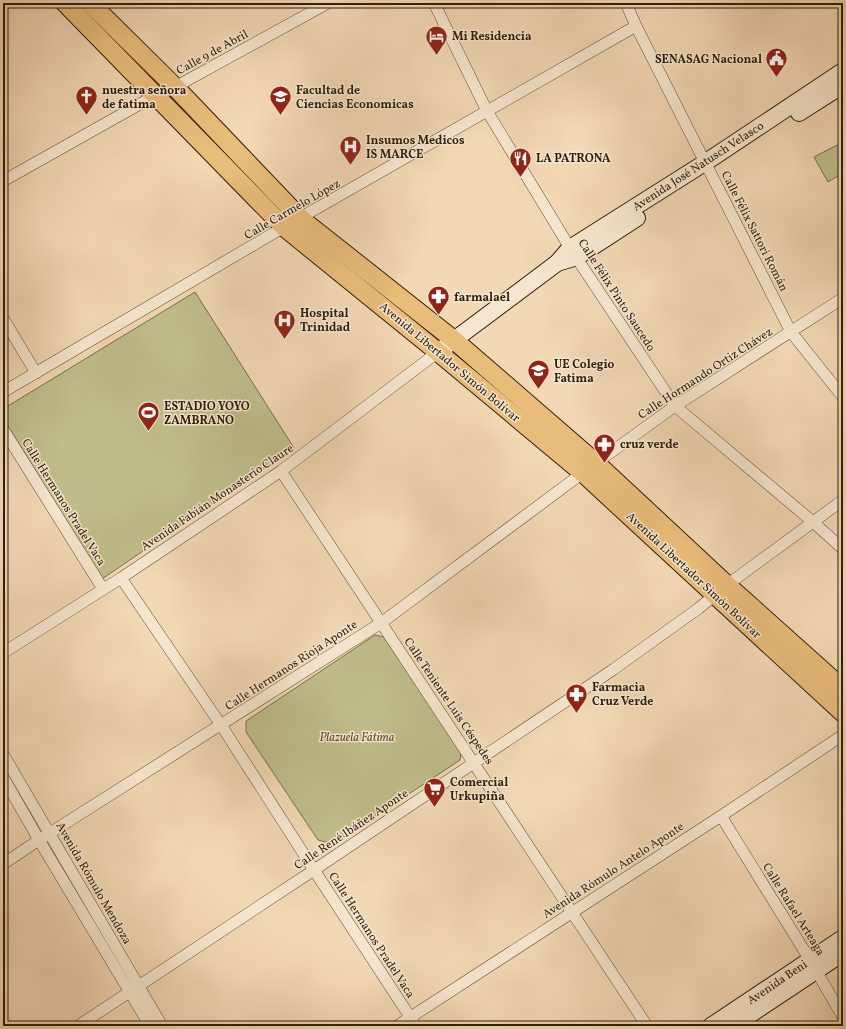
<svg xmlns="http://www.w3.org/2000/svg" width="846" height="1029" viewBox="0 0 846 1029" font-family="Vollkorn,serif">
  <rect width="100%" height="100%" fill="#f3d8b5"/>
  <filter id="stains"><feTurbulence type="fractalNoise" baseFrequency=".005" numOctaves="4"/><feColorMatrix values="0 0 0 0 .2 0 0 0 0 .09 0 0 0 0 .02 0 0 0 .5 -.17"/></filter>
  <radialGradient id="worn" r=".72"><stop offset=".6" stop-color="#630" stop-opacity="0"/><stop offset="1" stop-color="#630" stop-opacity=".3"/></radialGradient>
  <g fill="#bfbe8b" stroke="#766e4b">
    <polygon points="843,142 843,173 828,182 814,157"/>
    <polygon points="195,292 294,448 102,579 3,418 3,409"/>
    <polygon points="375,635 384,637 461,751 460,760 333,844 318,840 246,732 246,721"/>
  </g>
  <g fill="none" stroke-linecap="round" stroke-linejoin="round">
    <defs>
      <g id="street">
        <polyline points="434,3 487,111 570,248 675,406 813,522 843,549"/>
        <polyline points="626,3 636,26 791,332 843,397"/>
        <polyline points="3,181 156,95 175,87 328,3"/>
        <polyline points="3,318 36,373"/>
        <polyline points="3,392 284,227 636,26"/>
        <polyline points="3,429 103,589"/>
        <polyline points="281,471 647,1026"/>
        <polyline points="121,578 221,725 314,870 416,1026"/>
        <polyline points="3,653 121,578 281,471 438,352"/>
        <polyline points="3,754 162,1026"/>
        <polyline points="3,777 39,840 150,1026"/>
        <polyline points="721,816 810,960 843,1017"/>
        <polyline points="3,864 39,840 381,623 596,463 675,406 843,298"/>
        <polyline points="78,1026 314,870 614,669 699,608 727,585 843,500"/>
        <polyline points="397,1026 721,816 843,735"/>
      </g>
      <g id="secondary">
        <polyline points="799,113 843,85"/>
        <polyline points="557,263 577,257 637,218"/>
        <polyline points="438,352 557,263 570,248 706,162 843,71"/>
        <polyline points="711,1026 843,938"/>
        <polyline points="733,1026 843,953"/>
      </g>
      <g id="primary">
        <polyline points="65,3 284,227 438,352 583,473 843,713"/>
        <polyline points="90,3 175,87 301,219 454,340 596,463 727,585 843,689"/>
      </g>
    </defs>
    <use href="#street" stroke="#5e4c36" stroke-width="12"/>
    <use href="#secondary" stroke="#2c1e0b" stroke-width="18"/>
    <use href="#primary" stroke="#2c1e0b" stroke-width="20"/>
    <use href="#street" stroke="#f7e6cf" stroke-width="11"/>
    <use href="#secondary" stroke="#f7e6cf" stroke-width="16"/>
    <use href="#primary" stroke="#eabc7a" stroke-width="18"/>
  </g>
  <defs>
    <symbol id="hotel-pin" viewBox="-11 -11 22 30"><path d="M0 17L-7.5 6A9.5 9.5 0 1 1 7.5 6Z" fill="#8f2418" stroke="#f7e6cf"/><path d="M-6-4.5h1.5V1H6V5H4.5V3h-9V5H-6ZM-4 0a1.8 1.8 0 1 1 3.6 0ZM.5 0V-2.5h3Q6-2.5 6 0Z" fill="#fff"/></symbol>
    <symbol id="civic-pin" viewBox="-11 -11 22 30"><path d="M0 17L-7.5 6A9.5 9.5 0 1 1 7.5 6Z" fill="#8f2418" stroke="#f7e6cf"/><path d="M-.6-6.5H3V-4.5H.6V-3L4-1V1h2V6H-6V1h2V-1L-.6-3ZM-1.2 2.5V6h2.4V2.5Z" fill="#fff"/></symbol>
    <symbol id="church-pin" viewBox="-11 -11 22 30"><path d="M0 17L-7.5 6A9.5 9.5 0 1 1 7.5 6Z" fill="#8f2418" stroke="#f7e6cf"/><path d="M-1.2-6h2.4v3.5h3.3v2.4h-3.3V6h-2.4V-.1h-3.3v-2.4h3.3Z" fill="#fff"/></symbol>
    <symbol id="university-pin" viewBox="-11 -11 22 30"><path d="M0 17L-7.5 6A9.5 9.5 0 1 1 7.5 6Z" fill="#8f2418" stroke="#f7e6cf"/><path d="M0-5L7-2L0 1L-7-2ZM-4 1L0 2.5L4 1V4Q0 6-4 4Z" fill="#fff"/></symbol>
    <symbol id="hospital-pin" viewBox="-11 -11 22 30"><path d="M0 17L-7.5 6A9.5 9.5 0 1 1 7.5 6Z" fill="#8f2418" stroke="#f7e6cf"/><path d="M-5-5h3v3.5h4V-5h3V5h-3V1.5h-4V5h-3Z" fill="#fff"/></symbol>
    <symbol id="restaurant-pin" viewBox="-11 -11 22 30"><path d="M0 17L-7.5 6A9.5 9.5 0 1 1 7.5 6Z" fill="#8f2418" stroke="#f7e6cf"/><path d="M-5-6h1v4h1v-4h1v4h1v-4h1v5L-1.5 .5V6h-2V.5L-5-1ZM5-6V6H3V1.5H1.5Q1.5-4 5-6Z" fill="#fff"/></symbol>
    <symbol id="pharmacy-pin" viewBox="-11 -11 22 30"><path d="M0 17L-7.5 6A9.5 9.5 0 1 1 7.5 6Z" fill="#8f2418" stroke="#f7e6cf"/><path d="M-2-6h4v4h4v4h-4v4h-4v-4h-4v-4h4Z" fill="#fff"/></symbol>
    <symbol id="school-pin" viewBox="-11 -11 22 30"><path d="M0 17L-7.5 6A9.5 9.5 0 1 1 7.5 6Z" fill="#8f2418" stroke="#f7e6cf"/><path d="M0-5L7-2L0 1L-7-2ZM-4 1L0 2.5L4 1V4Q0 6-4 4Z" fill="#fff"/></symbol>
    <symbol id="stadium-pin" viewBox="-11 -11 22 30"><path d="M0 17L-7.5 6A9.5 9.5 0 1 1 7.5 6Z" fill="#8f2418" stroke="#f7e6cf"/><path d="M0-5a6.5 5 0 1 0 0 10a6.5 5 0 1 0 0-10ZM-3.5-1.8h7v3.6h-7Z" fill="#fff"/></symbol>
    <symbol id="supermarket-pin" viewBox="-11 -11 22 30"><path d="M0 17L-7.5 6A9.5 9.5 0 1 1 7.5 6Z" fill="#8f2418" stroke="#f7e6cf"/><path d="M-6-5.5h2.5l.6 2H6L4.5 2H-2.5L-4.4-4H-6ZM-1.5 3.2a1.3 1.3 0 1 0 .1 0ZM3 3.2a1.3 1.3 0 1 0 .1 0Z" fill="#fff"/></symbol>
  </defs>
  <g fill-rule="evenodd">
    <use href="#hotel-pin" x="424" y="24" width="25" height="34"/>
    <use href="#civic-pin" x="764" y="46" width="25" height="34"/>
    <use href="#church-pin" x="74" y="84" width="25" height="34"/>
    <use href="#university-pin" x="268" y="84" width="25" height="34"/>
    <use href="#hospital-pin" x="338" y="134" width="25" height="34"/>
    <use href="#restaurant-pin" x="508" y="146" width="25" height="34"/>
    <use href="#pharmacy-pin" x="426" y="284" width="25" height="34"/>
    <use href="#hospital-pin" x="272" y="308" width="25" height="34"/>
    <use href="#school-pin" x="526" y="358" width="25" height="34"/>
    <use href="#stadium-pin" x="136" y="400" width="25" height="34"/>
    <use href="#pharmacy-pin" x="592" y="432" width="25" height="34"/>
    <use href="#pharmacy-pin" x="564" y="682" width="25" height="34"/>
    <use href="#supermarket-pin" x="422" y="776" width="25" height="34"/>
  </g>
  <g text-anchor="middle" stroke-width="3" stroke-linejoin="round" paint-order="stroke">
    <g font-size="12" font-weight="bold" fill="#2c1e0b" stroke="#f7e6cf" text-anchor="start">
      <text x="452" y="40">Mi Residencia</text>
      <text x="762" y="63" text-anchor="end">SENASAG Nacional</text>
      <text x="102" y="94">nuestra señora<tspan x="102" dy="14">de fatima</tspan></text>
      <text x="296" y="94">Facultad de<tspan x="296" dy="14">Ciencias Economicas</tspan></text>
      <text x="366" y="144">Insumos Medicos<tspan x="366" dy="14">IS MARCE</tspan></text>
      <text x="536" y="162">LA PATRONA</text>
      <text x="454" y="301">farmalael</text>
      <text x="300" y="317">Hospital<tspan x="300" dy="14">Trinidad</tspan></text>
      <text x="554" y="368">UE Colegio<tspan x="554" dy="14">Fatima</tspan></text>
      <text x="164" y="410">ESTADIO YOYO<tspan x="164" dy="14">ZAMBRANO</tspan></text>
      <text x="620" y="448">cruz verde</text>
      <text x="592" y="691">Farmacia<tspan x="592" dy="14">Cruz Verde</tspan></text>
      <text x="450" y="786">Comercial<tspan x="450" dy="14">Urkupiña</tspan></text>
    </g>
    <g font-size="12" fill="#2c1e0b" stroke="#f7e6cf">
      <text transform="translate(212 52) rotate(-29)" y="4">Calle 9 de Abril</text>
      <text transform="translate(698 166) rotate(-33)" y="4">Avenida José Natusch Velasco</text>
      <text transform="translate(292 209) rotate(-30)" y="4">Calle Carmelo López</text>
      <text transform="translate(755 231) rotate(63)" y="4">Calle Félix Sattori Román</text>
      <text transform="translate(617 295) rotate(57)" y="4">Calle Félix Pinto Saucedo</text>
      <text transform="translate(450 362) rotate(40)" y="4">Avenida Libertador Simón Bolívar</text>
      <text transform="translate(705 373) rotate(-33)" y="4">Calle Hormando Ortiz Chávez</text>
      <text transform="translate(217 497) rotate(-34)" y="4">Avenida Fabián Monasterio Claure</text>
      <text transform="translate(64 502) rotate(58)" y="4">Calle Hermanos Pradel Vaca</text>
      <text transform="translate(694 575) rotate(43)" y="4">Avenida Libertador Simón Bolívar</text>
      <text transform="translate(291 665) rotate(-33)" y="4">Calle Hermanos Rioja Aponte</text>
      <text transform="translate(449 701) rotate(56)" y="4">Calle Teniente Luis Céspedes</text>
      <text transform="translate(351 829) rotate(-34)" y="4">Calle René Ibáñez Aponte</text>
      <text transform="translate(613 870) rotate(-33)" y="4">Avenida Rómulo Antelo Aponte</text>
      <text transform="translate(94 883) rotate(60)" y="4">Avenida Rómulo Mendoza</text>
      <text transform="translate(794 909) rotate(58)" y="4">Calle Rafael Arteaga</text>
      <text transform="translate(372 935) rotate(57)" y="4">Calle Hermanos Pradel Vaca</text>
      <text transform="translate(777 982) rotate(-34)" y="4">Avenida Beni</text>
    </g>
    <g font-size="12" font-style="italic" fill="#584e31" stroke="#f7e6cf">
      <text x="357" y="741">Plazuela Fátima</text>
    </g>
  </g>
  <rect width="846" height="1029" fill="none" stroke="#f3d8b5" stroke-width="16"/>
  <rect x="4" y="4" width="838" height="1021" fill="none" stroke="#2c1e0b" stroke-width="2"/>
  <rect x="8" y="8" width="830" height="1013" fill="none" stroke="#2c1e0b"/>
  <rect width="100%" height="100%" filter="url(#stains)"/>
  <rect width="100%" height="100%" fill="url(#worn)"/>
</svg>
